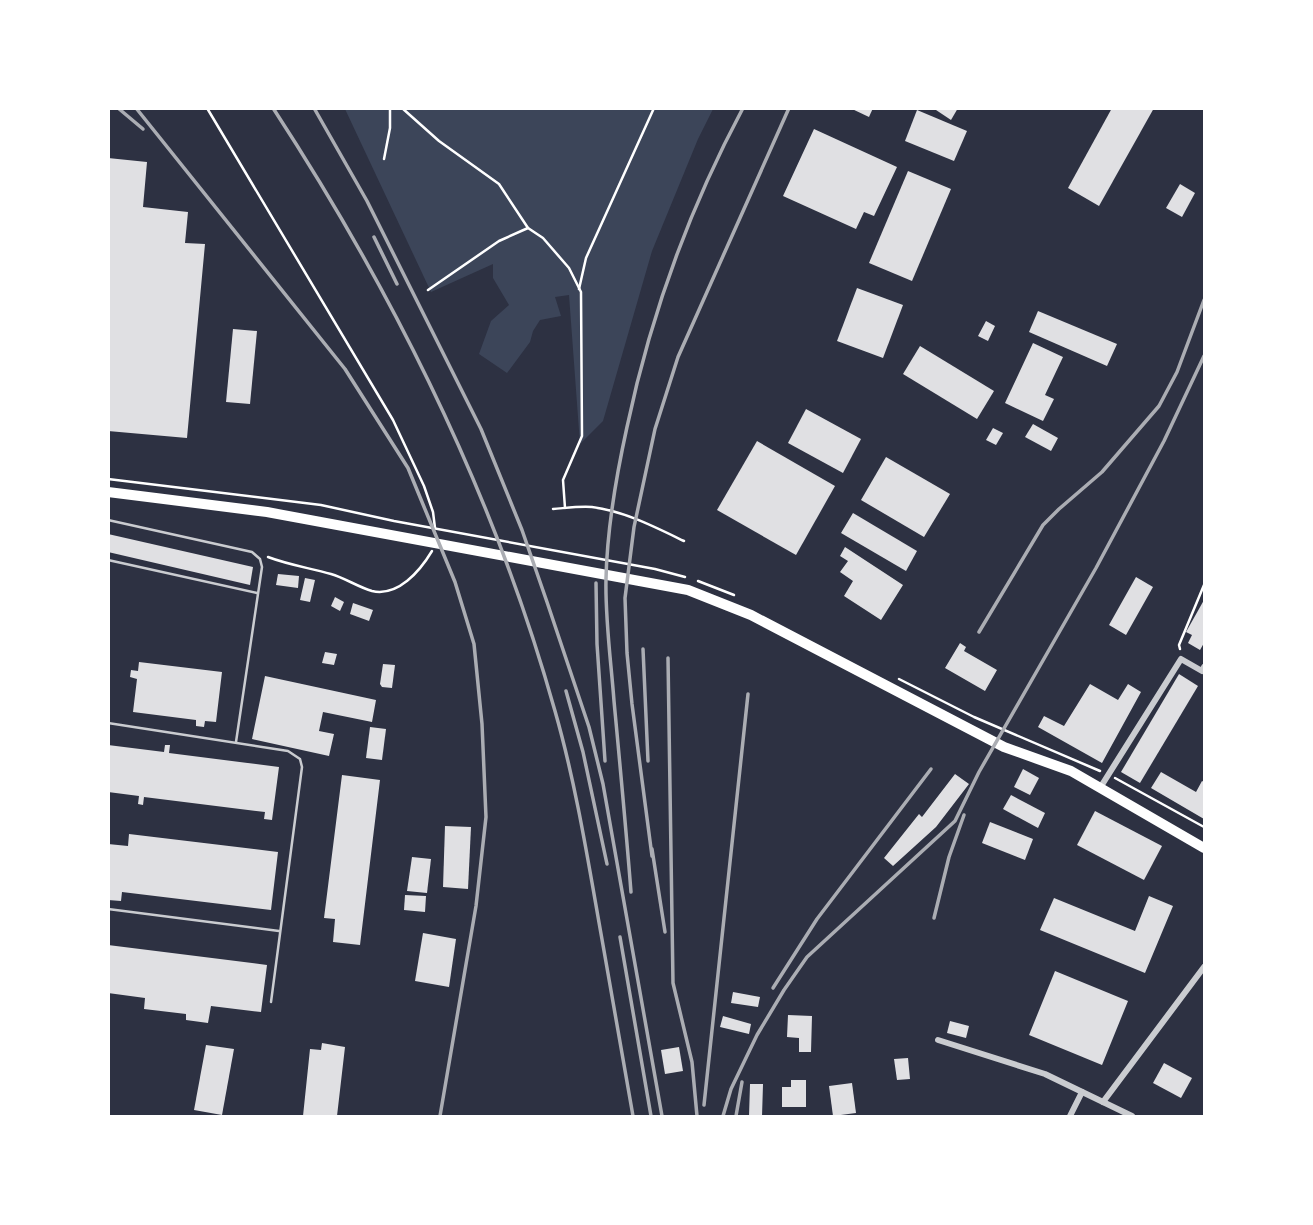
<svg xmlns="http://www.w3.org/2000/svg" width="1313" height="1225" viewBox="0 0 1313 1225" font-family="'Nunito Sans',sans-serif">
  <rect width="100%" height="100%" fill="#2d3142"/>
  <polygon fill="#3c4559" points="345,109 713,109 698,139 652,251 603,421 580,444 569,295 555,297 561,316 540,320 533,331 530,342 507,373 479,354 491,321 509,305 493,278 493,264 431,292"/>
  <g fill="#e0e0e3">
    <polygon points="850,108 873,108 869,117"/>
    <polygon points="933,108 958,108 951,120"/>
    <polygon points="1112,108 1154,108 1099,206 1068,188"/>
    <polygon points="917,110 967,131 954,161 905,141"/>
    <polygon points="814,129 897,167 874,216 864,212 856,229 783,196"/>
    <polygon points="108,158 147,162 143,207 188,212 185,243 205,244 187,438 108,431"/>
    <polygon points="908,171 951,189 912,281 869,263"/>
    <polygon points="1180,184 1195,193 1182,217 1166,208"/>
    <polygon points="857,288 903,305 883,358 837,341"/>
    <polygon points="1038,311 1117,344 1107,366 1029,332"/>
    <polygon points="986,321 995,326 988,341 978,336"/>
    <polygon points="233,329 257,331 250,404 226,402"/>
    <polygon points="1033,343 1063,357 1045,395 1054,399 1043,421 1005,403"/>
    <polygon points="920,346 994,391 977,419 903,374"/>
    <polygon points="806,409 861,439 843,473 788,443"/>
    <polygon points="1033,424 1058,438 1051,451 1025,437"/>
    <polygon points="993,428 1003,433 996,445 986,440"/>
    <polygon points="757,441 835,486 796,555 717,510"/>
    <polygon points="886,457 950,494 924,537 861,500"/>
    <polygon points="853,513 917,551 906,571 841,533"/>
    <polygon points="108,534 253,567 250,585 108,552"/>
    <polygon points="845,547 903,585 881,620 844,596 853,581 840,572 848,561 840,556"/>
    <polygon points="278,574 299,576 298,588 276,585"/>
    <polygon points="1136,577 1153,587 1126,635 1109,625"/>
    <polygon points="305,578 315,580 310,602 300,600"/>
    <polygon points="335,597 344,602 340,611 331,606"/>
    <polygon points="1204,600 1204,643 1200,650 1188,643 1192,635 1186,632"/>
    <polygon points="353,603 373,610 369,621 350,614"/>
    <polygon points="960,643 966,647 964,651 997,670 985,691 945,668"/>
    <polygon points="325,652 337,654 334,665 322,663"/>
    <polygon points="139,662 222,672 216,722 205,721 204,727 196,726 196,720 133,712 137,679 130,677 131,670 138,671"/>
    <polygon points="383,664 395,665 392,688 382,687 380,684"/>
    <polygon points="1179,674 1198,686 1140,783 1121,772"/>
    <polygon points="265,676 376,700 372,722 323,712 319,731 334,734 329,756 252,739"/>
    <polygon points="1090,684 1118,700 1128,684 1141,692 1102,763 1038,727 1044,716 1064,726"/>
    <polygon points="370,727 386,729 382,760 366,758"/>
    <polygon points="108,745 164,752 165,745 170,745 169,753 279,767 272,820 264,819 265,812 144,797 143,805 138,804 139,796 108,792"/>
    <polygon points="1023,769 1039,778 1030,795 1014,787"/>
    <polygon points="1161,772 1196,792 1202,781 1204,782 1204,819 1151,788"/>
    <polygon points="955,774 969,784 936,827 893,866 884,858 919,814 922,817"/>
    <polygon points="342,775 380,780 360,945 333,942 335,919 324,918"/>
    <polygon points="1011,795 1045,813 1038,828 1003,809"/>
    <polygon points="1095,811 1162,846 1144,880 1077,845"/>
    <polygon points="990,822 1033,839 1025,860 982,843"/>
    <polygon points="445,826 471,827 468,889 443,887"/>
    <polygon points="129,834 278,852 271,910 122,892 121,901 108,900 108,844 128,846"/>
    <polygon points="412,857 431,859 427,893 407,891"/>
    <polygon points="405,895 426,896 425,912 404,910"/>
    <polygon points="1149,896 1173,906 1145,973 1040,930 1054,898 1135,931"/>
    <polygon points="423,933 456,939 449,987 415,981"/>
    <polygon points="108,945 267,965 261,1012 211,1006 208,1023 186,1020 186,1014 144,1009 145,998 108,993"/>
    <polygon points="1055,971 1128,1001 1102,1065 1029,1035"/>
    <polygon points="733,992 760,997 758,1007 731,1003"/>
    <polygon points="788,1015 812,1016 811,1052 799,1052 799,1038 787,1037"/>
    <polygon points="723,1016 751,1024 749,1034 720,1027"/>
    <polygon points="950,1021 969,1026 966,1038 947,1033"/>
    <polygon points="322,1043 345,1047 337,1116 303,1116 310,1049 321,1050"/>
    <polygon points="206,1045 234,1049 222,1115 194,1110"/>
    <polygon points="679,1047 683,1071 665,1074 661,1050"/>
    <polygon points="908,1058 910,1079 897,1080 894,1059"/>
    <polygon points="1164,1063 1192,1078 1181,1098 1153,1083"/>
    <polygon points="791,1080 806,1080 806,1107 782,1107 782,1087 791,1087"/>
    <polygon points="852,1083 856,1113 833,1116 829,1086"/>
    <polygon points="750,1084 763,1084 762,1116 749,1116"/>
  </g>
  <g fill="none" stroke-linecap="round" stroke-linejoin="round">
    <g stroke="#fff" stroke-width="2.5">
      <polyline points="207,108 393,420 424,486 433,512 435,528"/>
      <polyline points="402,108 439,141 499,184 528,228"/>
      <polyline points="384,159 390,128 390,108"/>
      <polyline points="579,289 586,258 654,108"/>
      <polyline points="428,290 499,241 528,228 543,238 569,268 581,292 582,436 563,480 565,508"/>
      <polyline points="108,479 321,505 394,521 655,569 685,577"/>
      <path d="M 553,509 C 566,508 579,506 592,507 C 624,511 655,527 684,541"/>
      <path d="M 268,557 C 289,565 310,568 331,574 C 345,578 358,587 372,591 C 398,597 420,571 432,551"/>
      <polyline points="698,581 734,595"/>
      <polyline points="1180,649 1179,645 1204,585"/>
      <polyline points="899,679 974,717 1100,771"/>
      <polyline points="1115,778 1204,827"/>
    </g>
    <g stroke="#caccd0" stroke-width="2.5">
      <polyline points="108,520 252,552 260,559 262,567 236,742"/>
      <polyline points="108,560 257,593"/>
      <polyline points="108,723 288,751 300,759 302,767 271,1002"/>
      <polyline points="108,909 279,931"/>
    </g>
    <g stroke="#caccd0" stroke-width="6">
      <polyline points="1100,788 1181,659 1202,671 1204,667"/>
      <polyline points="938,1040 1045,1074 1132,1116"/>
      <polyline points="1103,1102 1204,967"/>
      <polyline points="1070,1116 1082,1092"/>
    </g>
    <polyline stroke="#fff" stroke-width="10" points="108,492 267,512 688,590 751,615 1004,747 1071,771 1204,848"/>
    <g stroke="#abadb3" stroke-width="3.5">
      <polyline points="118,108 143,129"/>
      <polyline points="136,108 345,369 408,468 455,582 474,644 482,724 486,817 476,906 440,1116"/>
      <path d="M 273,108 C 395,295 495,497 555,711 C 577,788 589,867 603,945 C 613,1002 623,1059 633,1116"/>
      <polyline points="314,108 367,201 481,429 522,530 547,602 589,727 603,784 662,1116"/>
      <polyline points="374,237 397,284"/>
      <polyline points="596,583 597,644 605,761"/>
      <polyline points="979,632 1043,525 1059,509 1102,472 1159,406 1177,372 1204,300"/>
      <polyline points="643,649 648,761"/>
      <polyline points="668,658 673,983 692,1062 697,1116"/>
      <polyline points="566,691 583,752 607,864"/>
      <polyline points="652,849 665,932"/>
      <polyline points="652,856 632,704 627,653 625,598 634,527 655,429 678,357 789,108"/>
      <path d="M 631,892 C 626,828 620,765 614,701 C 611,661 605,619 606,579 C 607,527 616,477 627,427 C 651,313 688,211 743,108"/>
      <polyline points="934,918 949,857 964,815"/>
      <polyline points="620,937 651,1116"/>
      <polyline points="773,988 817,919 931,769"/>
      <polyline points="704,1105 748,694"/>
      <polyline points="723,1116 731,1089 757,1035 784,990 807,957 955,821 979,772 1096,568 1164,441 1204,356"/>
      <polyline points="736,1116 742,1082"/>
    </g>
  </g>
  <rect width="1313" height="1225" fill="none" stroke="#ffffff" stroke-width="220"/>
</svg>
